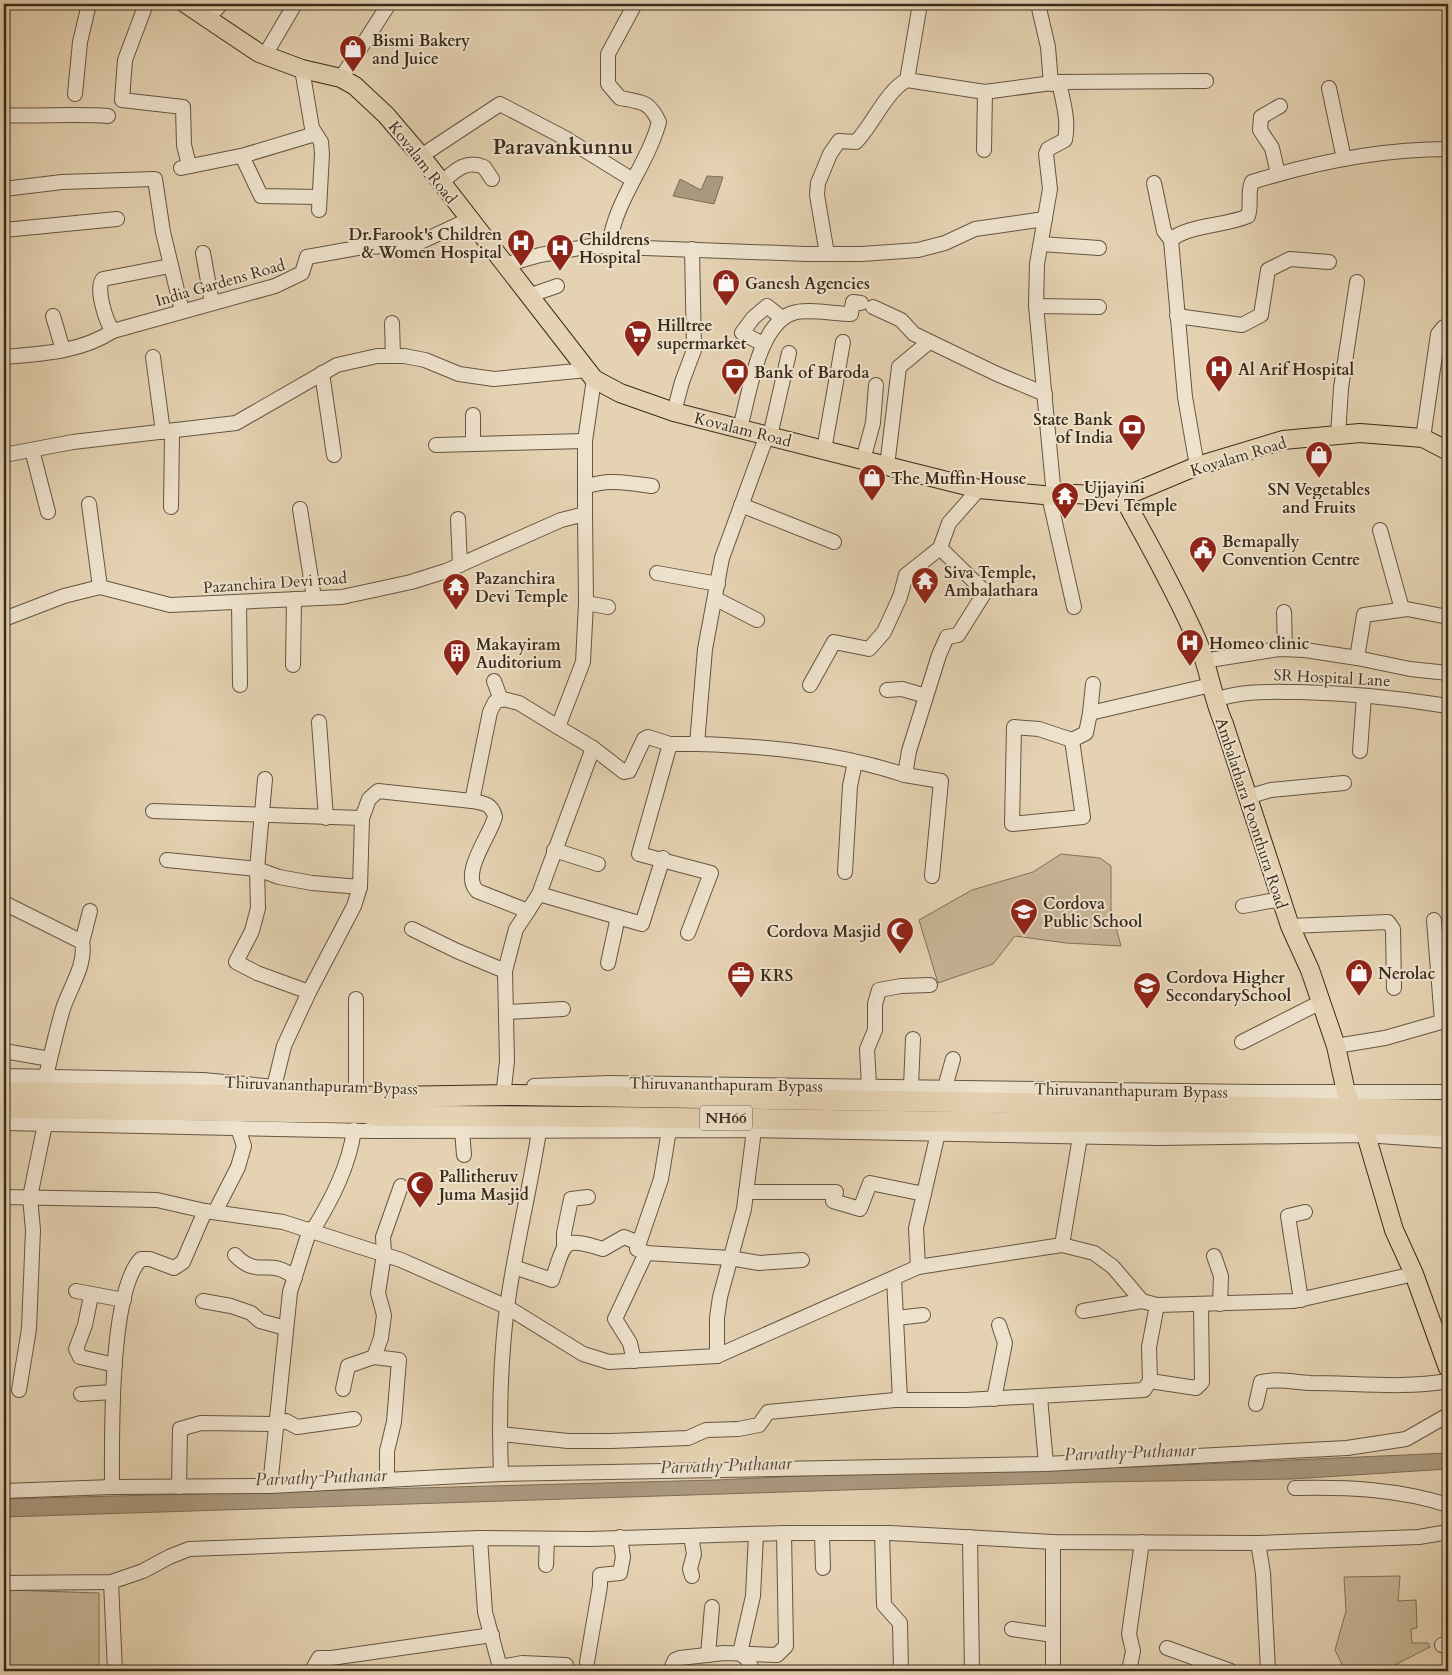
<svg xmlns="http://www.w3.org/2000/svg" width="1452" height="1675" viewBox="0 0 1452 1675" font-family="Cardo,serif">
  <rect width="100%" height="100%" fill="#e5d2b2"/>
  <filter id="stains"><feTurbulence type="fractalNoise" baseFrequency=".004" numOctaves="4"/><feColorMatrix values="0 0 0 0 .2 0 0 0 0 .09 0 0 0 0 .02 0 0 0 .5 -.17"/></filter>
  <radialGradient id="worn" r=".72"><stop offset=".6" stop-color="#630" stop-opacity="0"/><stop offset="1" stop-color="#630" stop-opacity=".3"/></radialGradient>
  <g fill="#c8b698" stroke="#81705a">
    <polygon points="1061,854 1100,858 1111,866 1111,909 1121,946 1066,943 1015,936 993,964 938,983 919,920 972,890 1033,872"/>
    <polygon points="1400,1576 1398,1601 1416,1600 1417,1628 1411,1629 1412,1643 1428,1643 1430,1647 1383,1671 1345,1671 1335,1650 1346,1611 1344,1577"/>
    <polygon points="8,1590 99,1593 99,1671 4,1671 4,1614 9,1613"/>
  </g>
  <g fill="#ab997f" stroke="#7e6d57">
    <polygon points="707,176 723,177 714,204 673,196 680,179 701,190"/>
    <polygon points="1448,1453 1448,1469 1292,1479 1096,1482 4,1517 4,1499 716,1480 886,1472 1137,1467"/>
  </g>
  <g fill="none" stroke-linecap="round" stroke-linejoin="round">
    <defs>
      <g id="minor">
        <polyline points="146,4 125,60 122,100 183,107 184,145 189,165"/>
        <polyline points="1038,4 1048,47 1051,84"/>
        <polyline points="207,19 221,4"/>
        <polyline points="265,55 295,4"/>
        <polyline points="302,69 312,128 321,142 322,154 319,210"/>
        <polyline points="341,78 389,4"/>
        <polyline points="907,80 920,4"/>
        <polyline points="1329,88 1344,159"/>
        <polyline points="75,94 80,42 89,4"/>
        <path d="M 4,115 C 39,117 73,113 108,116"/>
        <polyline points="984,150 985,92"/>
        <polyline points="242,156 261,196 318,197"/>
        <polyline points="421,156 500,104 565,138 633,180"/>
        <polyline points="181,168 245,155 315,134"/>
        <polyline points="1278,174 1272,148 1260,130 1261,117 1280,106"/>
        <path d="M 441,183 C 454,172 465,159 484,167 L 492,179"/>
        <polyline points="1154,183 1164,231 1171,240"/>
        <polyline points="4,189 62,182 155,179 163,232 182,311"/>
        <polyline points="4,230 117,219"/>
        <polyline points="1041,244 1099,248"/>
        <path d="M 609,246 C 615,200 647,166 659,122 C 649,101 642,102 620,98 L 608,84 L 608,54 L 635,4"/>
        <polyline points="203,253 212,303"/>
        <path d="M 827,254 L 817,195 L 818,183 L 830,154 L 839,141 L 856,142 C 874,123 886,91 907,80 L 985,92 L 1059,82 L 1206,81"/>
        <polyline points="504,265 540,255 591,246 806,254 862,254 918,250 945,243 975,229 1045,219"/>
        <polyline points="528,296 557,286"/>
        <polyline points="1036,306 1099,307"/>
        <polyline points="873,307 901,320 914,334 997,374 1045,394"/>
        <polyline points="53,316 63,350"/>
        <polyline points="1177,316 1242,325 1261,315 1268,270 1290,259 1329,262"/>
        <polyline points="392,323 393,356"/>
        <path d="M 113,331 C 106,322 95,288 103,279 L 170,266"/>
        <polyline points="763,344 742,333 753,318 767,306 782,318"/>
        <path d="M 4,357 C 42,354 81,352 113,331 L 275,286 L 302,273 L 307,257 L 363,247 L 414,245 L 468,220"/>
        <polyline points="153,357 163,432"/>
        <polyline points="322,373 334,455"/>
        <polyline points="674,412 682,382 694,350 692,249"/>
        <path d="M 740,428 C 749,396 758,324 793,313 C 806,308 836,314 851,314 L 853,302 L 861,303"/>
        <path d="M 767,435 L 722,558 L 705,649 L 697,744 C 768,746 838,753 905,775 L 909,751 L 939,655 L 947,637 L 958,635 L 985,592 L 940,548"/>
        <polyline points="1338,435 1341,388 1357,282"/>
        <polyline points="770,436 789,353"/>
        <polyline points="1423,438 1438,334 1444,327 1448,326"/>
        <polyline points="473,443 473,415"/>
        <polyline points="436,445 585,441"/>
        <polyline points="32,450 48,512"/>
        <polyline points="824,450 843,342"/>
        <polyline points="4,455 73,442 236,423 337,365 377,356 404,356 425,360 459,374 494,379 587,370"/>
        <polyline points="863,460 873,423 876,385"/>
        <polyline points="887,466 899,367 929,342"/>
        <path d="M 1197,466 L 1185,397 L 1171,240 C 1187,225 1226,226 1248,216 C 1252,204 1247,193 1252,182 C 1316,162 1382,149 1448,149"/>
        <path d="M 585,487 C 607,478 629,483 652,486"/>
        <polyline points="1049,496 1074,607"/>
        <path d="M 1054,496 L 1036,306 L 1037,264 L 1050,189 L 1046,154 L 1048,149 L 1065,140 C 1069,120 1063,102 1059,82"/>
        <polyline points="89,504 100,587"/>
        <polyline points="741,505 834,542"/>
        <polyline points="171,507 172,432"/>
        <polyline points="300,509 314,598"/>
        <polyline points="458,519 460,565"/>
        <polyline points="1380,530 1402,609"/>
        <polyline points="657,573 718,584"/>
        <polyline points="716,599 757,620"/>
        <polyline points="239,602 240,685"/>
        <polyline points="586,603 608,607"/>
        <polyline points="1284,612 1285,649"/>
        <polyline points="4,619 64,596 100,587 170,605 342,597 411,582 446,571 561,520 585,514 585,441 594,379"/>
        <polyline points="1357,658 1410,669 1448,673"/>
        <polyline points="1203,661 1279,649 1305,650 1357,658 1364,615 1407,609 1448,617"/>
        <polyline points="293,665 294,599"/>
        <polyline points="494,681 501,700"/>
        <polyline points="1093,684 1090,713 1211,685"/>
        <polyline points="810,685 834,642 869,649 884,632 900,597 906,575 940,548 949,523 979,489"/>
        <polyline points="887,690 902,689 926,696"/>
        <path d="M 1214,700 C 1245,690 1268,692 1300,692 C 1350,693 1399,698 1448,706"/>
        <polyline points="319,722 326,818"/>
        <polyline points="558,727 593,748 624,772 629,771 644,739 648,737 670,744"/>
        <polyline points="1072,740 1039,729 1014,727 1012,824 1083,817 1072,740 1086,733 1090,713"/>
        <polyline points="1360,751 1364,696"/>
        <polyline points="905,775 941,781 932,876"/>
        <polyline points="265,779 257,869 258,908 252,931 236,962 257,973 309,992 284,1046 274,1087"/>
        <polyline points="1247,797 1271,790 1344,783"/>
        <polyline points="153,811 362,818 369,799 378,791 472,801"/>
        <polyline points="554,850 598,864"/>
        <polyline points="167,860 257,869 279,877 312,883 360,887 362,818"/>
        <polyline points="845,872 850,786 855,762"/>
        <polyline points="539,894 642,924 663,858"/>
        <path d="M 4,903 L 82,942 C 87,965 68,990 62,1012 C 56,1033 51,1055 46,1076"/>
        <polyline points="1243,906 1281,899"/>
        <polyline points="528,911 539,894 593,748"/>
        <polyline points="1434,920 1442,1021"/>
        <polyline points="1290,926 1388,922 1393,929 1394,988"/>
        <polyline points="412,929 457,951 505,971"/>
        <polyline points="688,933 711,873 639,854 670,744 697,744"/>
        <polyline points="82,942 90,911"/>
        <polyline points="608,963 618,917"/>
        <polyline points="309,992 354,906 360,887"/>
        <polyline points="507,1012 563,1009"/>
        <polyline points="1242,1042 1321,1002"/>
        <polyline points="1336,1046 1385,1038 1448,1020"/>
        <polyline points="4,1051 50,1059"/>
        <polyline points="4,1076 203,1080 275,1087"/>
        <polyline points="534,1086 608,1083 1253,1092 1448,1092"/>
        <polyline points="869,1086 867,1049 875,1030 875,1004 879,990 901,986 930,985"/>
        <polyline points="911,1086 913,1039"/>
        <polyline points="356,1087 356,999"/>
        <polyline points="945,1087 953,1059"/>
        <path d="M 504,1088 L 507,1061 L 505,971 L 516,929 L 528,911 L 477,891 C 460,873 490,836 495,817 C 492,804 484,803 472,801 L 490,712 L 495,702 L 503,699 L 519,703 L 558,727 L 583,662 L 586,603 L 585,514"/>
        <polyline points="4,1123 372,1131 754,1130 1159,1138 1366,1135 1448,1141"/>
        <polyline points="462,1130 464,1155"/>
        <polyline points="746,1192 836,1192 833,1201 860,1209 870,1183 924,1194"/>
        <polyline points="4,1197 157,1200 205,1211 283,1222 401,1260 507,1307 583,1354 609,1362 717,1356 918,1267 1062,1245 1094,1253 1113,1267 1142,1301 1157,1305 1294,1301 1414,1274"/>
        <polyline points="215,1212 238,1167 244,1146 238,1128"/>
        <path d="M 313,1230 C 332,1199 349,1166 354,1130"/>
        <polyline points="1062,1245 1080,1137"/>
        <polyline points="564,1248 564,1233 571,1199 588,1197"/>
        <polyline points="646,1253 730,1258 759,1263 802,1260"/>
        <path d="M 235,1255 C 259,1280 269,1256 295,1278"/>
        <polyline points="1214,1256 1221,1276 1220,1304"/>
        <path d="M 514,1267 L 552,1280 C 566,1242 560,1236 603,1249 L 624,1237 L 639,1243"/>
        <polyline points="918,1267 916,1228 938,1133"/>
        <polyline points="894,1278 900,1400"/>
        <polyline points="76,1291 124,1300"/>
        <polyline points="91,1296 85,1325 76,1349 80,1357 115,1365"/>
        <polyline points="1301,1300 1288,1216 1305,1212"/>
        <polyline points="203,1301 231,1306 251,1313 260,1321 286,1328"/>
        <polyline points="1083,1311 1142,1301"/>
        <polyline points="896,1318 923,1315"/>
        <polyline points="717,1356 717,1318 720,1297 744,1209 754,1130"/>
        <polyline points="634,1361 630,1343 615,1319 646,1253 637,1249 661,1179 669,1130"/>
        <polyline points="1150,1381 1196,1388 1202,1382 1201,1305"/>
        <polyline points="343,1389 348,1366 374,1357"/>
        <polyline points="19,1390 29,1329 33,1230 30,1197 45,1124"/>
        <polyline points="81,1394 113,1392"/>
        <polyline points="1040,1397 1046,1464"/>
        <polyline points="994,1399 1005,1343 999,1325"/>
        <path d="M 1256,1404 L 1261,1382 C 1278,1378 1293,1382 1310,1383 C 1356,1383 1403,1389 1448,1381"/>
        <polyline points="500,1434 568,1441 611,1441 688,1438 706,1430 738,1429 759,1425 768,1412 895,1400 966,1400 1144,1390 1150,1381 1149,1347 1157,1305"/>
        <path d="M 501,1474 C 499,1419 500,1362 507,1307 C 515,1248 530,1190 539,1131"/>
        <polyline points="387,1480 387,1451 394,1422 399,1360 374,1357 381,1338 384,1315 378,1293 384,1254 383,1237 401,1186"/>
        <polyline points="270,1486 290,1292 310,1229"/>
        <path d="M 112,1487 C 112,1439 109,1291 141,1259 L 150,1259 L 174,1268 L 183,1262 L 205,1211"/>
        <polyline points="179,1487 180,1429 201,1423 276,1424 286,1421 297,1427 354,1419"/>
        <path d="M 1295,1488 C 1348,1487 1398,1489 1448,1505"/>
        <polyline points="4,1491 112,1487 270,1486 501,1474 1046,1464 1347,1448 1406,1439 1448,1415"/>
        <polyline points="882,1533 884,1605 900,1623 901,1671"/>
        <polyline points="822,1534 823,1568"/>
        <polyline points="691,1536 694,1554 690,1569 692,1576"/>
        <polyline points="970,1537 972,1671"/>
        <polyline points="480,1538 485,1612 501,1671"/>
        <polyline points="1053,1542 1053,1671"/>
        <polyline points="1258,1543 1263,1573 1268,1671"/>
        <polyline points="546,1565 547,1539"/>
        <polyline points="111,1582 115,1671"/>
        <polyline points="4,1583 111,1582 143,1571 169,1557 189,1549 480,1538 589,1539 784,1533 890,1533 1053,1542 1258,1543 1419,1537 1448,1532"/>
        <polyline points="1012,1629 1053,1635"/>
        <polyline points="1442,1645 1448,1643"/>
        <polyline points="1167,1648 1231,1671"/>
        <polyline points="708,1655 712,1607"/>
        <polyline points="587,1662 600,1586 600,1575 620,1573 623,1557 620,1537"/>
        <polyline points="500,1667 522,1663 566,1665"/>
        <polyline points="314,1671 314,1667 319,1658 331,1658 492,1635"/>
        <polyline points="670,1671 675,1660 680,1658 724,1653 777,1655 786,1646 784,1533"/>
        <polyline points="753,1671 748,1660 740,1653 753,1596 756,1534"/>
        <polyline points="1129,1671 1133,1651 1129,1634 1142,1542"/>
      </g>
      <g id="major">
        <polyline points="186,4 259,53 302,69 341,78 355,86 386,115 421,156 594,379 620,393 674,412 863,460 979,489 1054,496 1076,494 1123,497 1197,466 1283,440 1360,433 1423,438 1448,451"/>
        <path d="M 1123,497 C 1149,544 1175,591 1197,640 C 1209,667 1212,697 1224,724 L 1290,926 L 1310,970 L 1336,1046 L 1346,1092 L 1366,1135 L 1394,1230 L 1414,1274 L 1448,1368"/>
      </g>
      <g id="highway">
        <polyline points="4,1092 390,1097 514,1095 1448,1110"/>
        <path d="M 4,1108 L 366,1113 L 377,1116 C 578,1115 779,1120 980,1122 C 1136,1123 1292,1121 1448,1126"/>
      </g>
    </defs>
    <use href="#minor" stroke="#655542" stroke-width="16"/>
    <use href="#major" stroke="#3a2b1c" stroke-width="20"/>
    <use href="#highway" stroke="#3a2b1c" stroke-width="22"/>
    <use href="#minor" stroke="#eee2cd" stroke-width="14"/>
    <use href="#major" stroke="#e5d2b2" stroke-width="18"/>
    <use href="#highway" stroke="#e5d2b2" stroke-width="20"/>
  </g>
  <defs>
    <symbol id="shop-pin" viewBox="-11 -11 22 30"><path d="M0 17L-7.5 6A9.5 9.5 0 1 1 7.5 6Z" fill="#8f2418" stroke="#eee2cd"/><path d="M-5-2.5h2.3a2.7 3.5 0 0 1 5.4 0H5L5.5 6h-11ZM-1.5-2.5h3a1.5 2.3 0 0 0-3 0Z" fill="#fff"/></symbol>
    <symbol id="hospital-pin" viewBox="-11 -11 22 30"><path d="M0 17L-7.5 6A9.5 9.5 0 1 1 7.5 6Z" fill="#8f2418" stroke="#eee2cd"/><path d="M-5-5h3v3.5h4V-5h3V5h-3V1.5h-4V5h-3Z" fill="#fff"/></symbol>
    <symbol id="supermarket-pin" viewBox="-11 -11 22 30"><path d="M0 17L-7.5 6A9.5 9.5 0 1 1 7.5 6Z" fill="#8f2418" stroke="#eee2cd"/><path d="M-6-5.5h2.5l.6 2H6L4.5 2H-2.5L-4.4-4H-6ZM-1.5 3.2a1.3 1.3 0 1 0 .1 0ZM3 3.2a1.3 1.3 0 1 0 .1 0Z" fill="#fff"/></symbol>
    <symbol id="bank-pin" viewBox="-11 -11 22 30"><path d="M0 17L-7.5 6A9.5 9.5 0 1 1 7.5 6Z" fill="#8f2418" stroke="#eee2cd"/><path d="M-6-4H6V4H-6ZM0-2.3a2.3 2.3 0 1 0 0 4.6a2.3 2.3 0 1 0 0-4.6Z" fill="#fff"/></symbol>
    <symbol id="temple-pin" viewBox="-11 -11 22 30"><path d="M0 17L-7.5 6A9.5 9.5 0 1 1 7.5 6Z" fill="#8f2418" stroke="#eee2cd"/><path d="M0-6L5-2H3V0L6.5 2.5H4V6H1.5V3h-3V6H-4V2.5H-6.5L-3 0V-2H-5Z" fill="#fff"/></symbol>
    <symbol id="civic-pin" viewBox="-11 -11 22 30"><path d="M0 17L-7.5 6A9.5 9.5 0 1 1 7.5 6Z" fill="#8f2418" stroke="#eee2cd"/><path d="M-.6-6.5H3V-4.5H.6V-3L4-1V1h2V6H-6V1h2V-1L-.6-3ZM-1.2 2.5V6h2.4V2.5Z" fill="#fff"/></symbol>
    <symbol id="building-pin" viewBox="-11 -11 22 30"><path d="M0 17L-7.5 6A9.5 9.5 0 1 1 7.5 6Z" fill="#8f2418" stroke="#eee2cd"/><path d="M-4-6H4V6H1V3H-1V6H-4ZM-2.5-4.3h1.7v1.8h-1.7ZM.8-4.3h1.7v1.8H.8ZM-2.5-1h1.7V.8h-1.7ZM.8-1h1.7V.8H.8Z" fill="#fff"/></symbol>
    <symbol id="school-pin" viewBox="-11 -11 22 30"><path d="M0 17L-7.5 6A9.5 9.5 0 1 1 7.5 6Z" fill="#8f2418" stroke="#eee2cd"/><path d="M0-5L7-2L0 1L-7-2ZM-4 1L0 2.5L4 1V4Q0 6-4 4Z" fill="#fff"/></symbol>
    <symbol id="mosque-pin" viewBox="-11 -11 22 30"><path d="M0 17L-7.5 6A9.5 9.5 0 1 1 7.5 6Z" fill="#8f2418" stroke="#eee2cd"/><path d="M3.5-4.9A6 6 0 1 0 3.5 4.9A5 5 0 1 1 3.5-4.9Z" fill="#fff"/></symbol>
    <symbol id="office-pin" viewBox="-11 -11 22 30"><path d="M0 17L-7.5 6A9.5 9.5 0 1 1 7.5 6Z" fill="#8f2418" stroke="#eee2cd"/><path d="M-6-3h4V-5.5h4V-3h4V5H-6ZM-1-4.5V-3h2v-1.5ZM-6 0V1H6V0Z" fill="#fff"/></symbol>
  </defs>
  <g fill-rule="evenodd">
    <use href="#shop-pin" x="337" y="33" width="32" height="43"/>
    <use href="#hospital-pin" x="505" y="227" width="32" height="43"/>
    <use href="#hospital-pin" x="544" y="232" width="32" height="43"/>
    <use href="#shop-pin" x="710" y="267" width="32" height="43"/>
    <use href="#supermarket-pin" x="622" y="318" width="32" height="43"/>
    <use href="#hospital-pin" x="1203" y="353" width="32" height="43"/>
    <use href="#bank-pin" x="719" y="356" width="32" height="43"/>
    <use href="#bank-pin" x="1116" y="412" width="32" height="43"/>
    <use href="#shop-pin" x="1303" y="439" width="32" height="43"/>
    <use href="#shop-pin" x="856" y="462" width="32" height="43"/>
    <use href="#temple-pin" x="1049" y="480" width="32" height="43"/>
    <use href="#civic-pin" x="1187" y="534" width="32" height="43"/>
    <use href="#temple-pin" x="909" y="565" width="32" height="43"/>
    <use href="#temple-pin" x="440" y="571" width="32" height="43"/>
    <use href="#hospital-pin" x="1174" y="627" width="32" height="43"/>
    <use href="#building-pin" x="441" y="637" width="32" height="43"/>
    <use href="#school-pin" x="1008" y="896" width="32" height="43"/>
    <use href="#mosque-pin" x="884" y="915" width="32" height="43"/>
    <use href="#shop-pin" x="1343" y="957" width="32" height="43"/>
    <use href="#office-pin" x="725" y="959" width="32" height="43"/>
    <use href="#school-pin" x="1131" y="970" width="32" height="43"/>
    <use href="#mosque-pin" x="404" y="1169" width="32" height="43"/>
  </g>
  <g text-anchor="middle" stroke-width="4" stroke-linejoin="round" paint-order="stroke">
    <rect fill="#eee2cd" stroke="#706251" stroke-width="1" x="700" y="1105.5" width="52" height="25" rx="4"/>
    <g font-size="15" font-weight="bold" fill="#3a2b1c">
      <text x="726" y="1123">NH66</text>
    </g>
    <g font-size="16" font-weight="bold" fill="#3a2b1c" stroke="#eee2cd" text-anchor="start">
      <text x="372" y="46">Bismi Bakery<tspan x="372" dy="18">and Juice</tspan></text>
      <text x="502" y="240" text-anchor="end">Dr.Farook's Children<tspan x="502" dy="18">&amp; Women Hospital</tspan></text>
      <text x="579" y="245">Childrens<tspan x="579" dy="18">Hospital</tspan></text>
      <text x="745" y="289">Ganesh Agencies</text>
      <text x="657" y="331">Hilltree<tspan x="657" dy="18">supermarket</tspan></text>
      <text x="1238" y="375">Al Arif Hospital</text>
      <text x="754" y="378">Bank of Baroda</text>
      <text x="1113" y="425" text-anchor="end">State Bank<tspan x="1113" dy="18">of India</tspan></text>
      <text x="891" y="484">The Muffin House</text>
      <text x="1084" y="493">Ujjayini<tspan x="1084" dy="18">Devi Temple</tspan></text>
      <text x="1319" y="495" text-anchor="middle">SN Vegetables<tspan x="1319" dy="18">and Fruits</tspan></text>
      <text x="1222" y="547">Bemapally<tspan x="1222" dy="18">Convention Centre</tspan></text>
      <text x="944" y="578">Siva Temple,<tspan x="944" dy="18">Ambalathara</tspan></text>
      <text x="475" y="584">Pazanchira<tspan x="475" dy="18">Devi Temple</tspan></text>
      <text x="1209" y="649">Homeo clinic</text>
      <text x="476" y="650">Makayiram<tspan x="476" dy="18">Auditorium</tspan></text>
      <text x="1043" y="909">Cordova<tspan x="1043" dy="18">Public School</tspan></text>
      <text x="881" y="937" text-anchor="end">Cordova Masjid</text>
      <text x="1378" y="979">Nerolac</text>
      <text x="760" y="981">KRS</text>
      <text x="1166" y="983">Cordova Higher<tspan x="1166" dy="18">SecondarySchool</tspan></text>
      <text x="439" y="1182">Pallitheruv<tspan x="439" dy="18">Juma Masjid</tspan></text>
    </g>
    <g font-size="16" fill="#3a2b1c" stroke="#eee2cd">
      <text transform="translate(423 162) rotate(52)" y="6">Kovalam Road</text>
      <text transform="translate(220 282) rotate(-16)" y="6">India Gardens Road</text>
      <text transform="translate(743 429) rotate(14)" y="6">Kovalam Road</text>
      <text transform="translate(1238 456) rotate(-17)" y="6">Kovalam Road</text>
      <text transform="translate(275 582) rotate(-4)" y="6">Pazanchira Devi road</text>
      <text transform="translate(1332 677) rotate(3)" y="6">SR Hospital Lane</text>
      <text transform="translate(1252 813) rotate(72)" y="6">Ambalathara Poonthura Road</text>
      <text transform="translate(726 1084) rotate(1)" y="6">Thiruvananthapuram Bypass</text>
      <text transform="translate(321 1085) rotate(2)" y="6">Thiruvananthapuram Bypass</text>
      <text transform="translate(1131 1090) rotate(1)" y="6">Thiruvananthapuram Bypass</text>
    </g>
    <g font-size="18" font-style="italic" fill="#564635" stroke="#eee2cd">
      <text transform="translate(1130 1452) rotate(-2)" y="6">Parvathy Puthanar</text>
      <text transform="translate(726 1465) rotate(-2)" y="6">Parvathy Puthanar</text>
      <text transform="translate(321 1477) rotate(-2)" y="6">Parvathy Puthanar</text>
    </g>
    <g font-size="21" font-weight="bold" fill="#3a2b1c" stroke="#eee2cd">
      <text x="563" y="154">Paravankunnu</text>
    </g>
  </g>
  <rect width="1452" height="1675" fill="none" stroke="#e5d2b2" stroke-width="20"/>
  <rect x="5" y="5" width="1442" height="1665" fill="none" stroke="#3a2b1c" stroke-width="2.5"/>
  <rect x="10" y="10" width="1432" height="1655" fill="none" stroke="#3a2b1c"/>
  <rect width="100%" height="100%" filter="url(#stains)"/>
  <rect width="100%" height="100%" fill="url(#worn)"/>
</svg>
